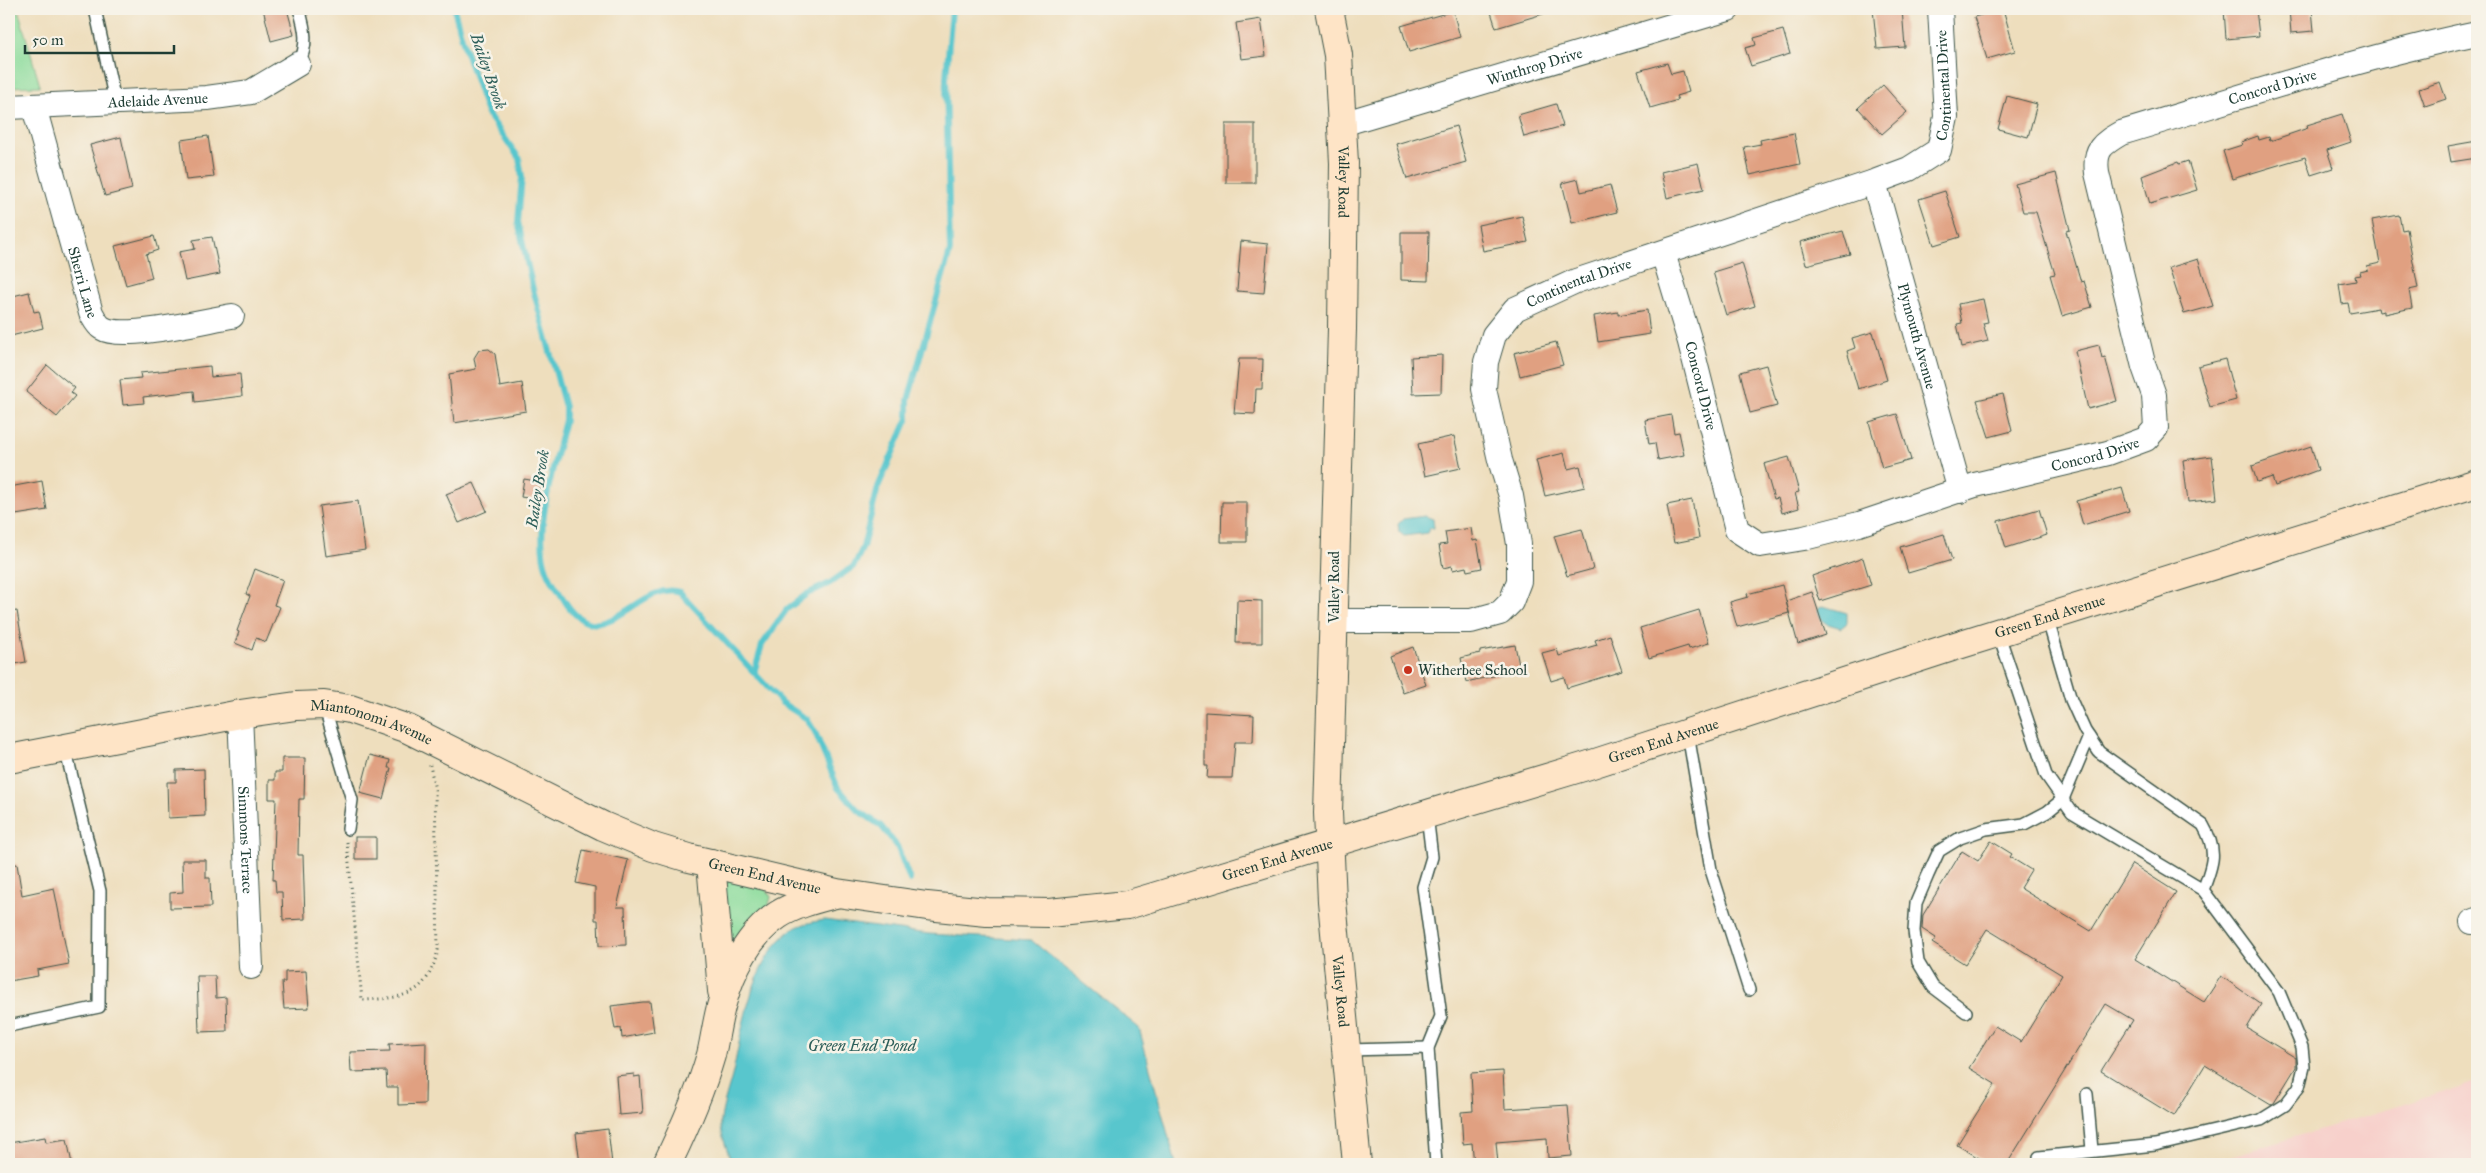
<svg xmlns="http://www.w3.org/2000/svg" width="2486" height="1173" viewBox="0 0 2486 1173" font-family="'IM FELL Great Primer',serif">
  <rect width="100%" height="100%" fill="#f7f3e8"/>
  <filter id="ink" filterUnits="userSpaceOnUse"><feTurbulence type="fractalNoise" baseFrequency=".02" numOctaves="2"/><feDisplacementMap in="SourceGraphic" scale="10" xChannelSelector="R" yChannelSelector="G"/><feConvolveMatrix kernelMatrix="1 2 1 2 8 2 1 2 1" color-interpolation-filters="sRGB"/></filter>
  <filter id="wash" filterUnits="userSpaceOnUse"><feTurbulence type="fractalNoise" baseFrequency=".0096" numOctaves="4" result="noise"/><feDisplacementMap in="SourceGraphic" scale="20" xChannelSelector="R" yChannelSelector="G"/><feGaussianBlur stdDeviation="1.12" result="paint"/><feColorMatrix in="noise" values="0 0 0 0 0 0 0 0 0 0 0 0 0 0 0 0 0 1.4 0 .05"/><feComposite in="paint" operator="in"/></filter>
  <g filter="url(#wash)">
    <rect width="100%" height="100%" fill="#eedebd"/>
    <polygon fill="#f7d0cb" points="2477,1082 2477,1164 2205,1164 2391,1108"/>
    <g fill="#8cdc9c" stroke="#568c68">
      <polygon points="9,9 18,9 40,86 9,87"/>
      <polygon points="723,878 766,889 771,897 768,908 733,939 728,939"/>
    </g>
    <g fill="#58c6cd" stroke="#3c8280">
      <polygon points="1425,516 1433,519 1434,528 1430,528 1427,533 1404,536 1399,532 1398,524 1403,519"/>
      <polygon points="1823,606 1847,613 1847,623 1841,628 1825,623 1817,613 1819,607"/>
      <path d="M 824,920 L 929,934 L 1031,940 L 1139,1028 L 1176,1164 L 732,1164 C 728,1152 723,1140 721,1128 C 719,1114 730,1086 733,1072 C 743,1027 752,954 795,928 C 804,923 814,922 824,920 Z"/>
    </g>
    <g fill="none" stroke-linecap="round" stroke-linejoin="round">
      <g stroke="#58c6cd" stroke-width="6">
        <path d="M 454,9 L 465,49 L 487,113 L 519,158 L 522,177 L 518,222 L 533,289 L 565,407 L 565,420 C 556,459 532,532 547,570 C 551,581 560,593 566,603 C 574,615 585,626 600,623 C 627,618 651,583 680,592 L 782,703 L 807,719 L 815,732 L 838,788 L 858,810 L 881,826 L 897,846 L 910,880"/>
        <polyline points="754,673 762,645 787,609 807,594 830,583 854,566 863,547 878,487 908,418 908,400 950,251 946,78 952,9"/>
      </g>
    </g>
    <g id="blocks">
      <g fill="#e0a081">
        <polygon points="263,9 287,9 294,35 271,41"/>
        <polygon points="1490,9 1546,9 1546,13 1496,28"/>
        <polygon points="1873,9 1902,9 1905,47 1877,49"/>
        <polygon points="2003,9 2015,51 1987,59 1974,17"/>
        <polygon points="2224,9 2256,9 2259,36 2226,39"/>
        <polygon points="2289,9 2312,9 2314,31 2291,33"/>
        <polygon points="1453,11 1460,37 1409,52 1401,26"/>
        <polygon points="1261,19 1266,56 1241,59 1236,23"/>
        <polygon points="1783,30 1790,54 1751,66 1745,48 1756,45 1754,38"/>
        <polygon points="1667,63 1671,74 1683,71 1689,92 1676,96 1678,100 1650,108 1638,71"/>
        <polygon points="2440,82 2446,99 2425,106 2419,89"/>
        <polygon points="1883,85 1907,112 1882,134 1858,108"/>
        <polygon points="2007,96 2037,104 2028,137 1998,129"/>
        <polygon points="1556,104 1563,126 1524,137 1518,115"/>
        <polygon points="2342,114 2351,142 2327,150 2333,168 2311,175 2305,157 2232,179 2223,151 2242,145 2241,142 2258,136 2259,140 2269,137 2270,141 2308,128 2307,125"/>
        <rect x="1226" y="124" width="29" height="59"/>
        <polygon points="1456,126 1466,162 1407,179 1396,144"/>
        <polygon points="1794,133 1800,164 1750,175 1744,147 1761,144 1760,140"/>
        <polygon points="208,136 214,177 186,180 181,140"/>
        <polygon points="121,137 132,189 105,196 90,145"/>
        <polygon points="2477,141 2477,158 2451,162 2448,146"/>
        <polygon points="2188,161 2197,190 2150,204 2142,176 2178,162 2179,164"/>
        <polygon points="1698,163 1704,189 1667,198 1661,172"/>
        <polygon points="2056,173 2070,230 2066,231 2081,282 2084,281 2092,307 2062,316 2050,275 2055,274 2036,212 2023,212 2015,184"/>
        <polygon points="1578,179 1581,192 1610,185 1617,212 1572,223 1562,183"/>
        <polygon points="1945,191 1960,237 1934,245 1919,199"/>
        <polygon points="2399,215 2402,230 2407,229 2418,288 2409,290 2412,308 2384,314 2384,311 2379,312 2378,308 2350,313 2348,303 2342,304 2339,284 2356,281 2355,276 2361,275 2360,272 2368,270 2367,266 2380,263 2372,220"/>
        <polygon points="1522,216 1528,242 1483,251 1478,225"/>
        <polygon points="1843,231 1850,254 1806,265 1800,242"/>
        <polygon points="1401,232 1429,232 1428,281 1401,280"/>
        <polygon points="154,236 158,250 146,254 152,278 126,285 115,246"/>
        <polygon points="212,237 220,274 185,281 179,252 195,249 193,240"/>
        <polygon points="1241,241 1268,244 1264,293 1237,291"/>
        <polygon points="2198,259 2213,306 2184,314 2169,268"/>
        <polygon points="1742,263 1755,306 1726,315 1713,272"/>
        <polygon points="29,292 34,312 39,311 43,328 11,336 9,327 9,297"/>
        <polygon points="1983,299 1988,322 1983,323 1988,341 1962,347 1957,324 1962,323 1958,304"/>
        <polygon points="1647,310 1650,334 1598,342 1594,316 1618,312 1618,315"/>
        <polygon points="1873,332 1887,380 1858,389 1847,351 1855,348 1852,338"/>
        <polygon points="1556,342 1563,365 1520,376 1514,353"/>
        <polygon points="2099,345 2102,358 2105,357 2117,401 2088,409 2075,351"/>
        <polygon points="489,349 495,354 500,387 522,383 526,411 454,423 449,374 476,369 474,358 479,350"/>
        <polygon points="1442,355 1441,393 1413,394 1411,357"/>
        <polygon points="1239,359 1263,359 1262,389 1256,389 1255,414 1234,413"/>
        <polygon points="2225,359 2236,400 2210,407 2198,366"/>
        <polygon points="47,365 75,388 71,393 75,396 57,417 26,392"/>
        <polygon points="1766,365 1777,406 1750,413 1740,372"/>
        <polygon points="210,366 211,377 240,374 242,396 195,402 194,391 143,397 144,403 123,405 120,380 141,378 140,373"/>
        <polygon points="2003,394 2012,431 1989,437 1977,400"/>
        <polygon points="1897,414 1911,460 1882,468 1869,422"/>
        <polygon points="1671,415 1674,433 1679,432 1684,455 1658,460 1655,443 1649,444 1645,420"/>
        <polygon points="1454,436 1461,468 1425,476 1418,444"/>
        <polygon points="2311,446 2318,470 2275,486 2272,477 2257,482 2252,466"/>
        <polygon points="1564,453 1568,469 1580,466 1585,487 1545,496 1536,460"/>
        <polygon points="2212,456 2217,499 2188,502 2183,460"/>
        <polygon points="1789,457 1799,492 1795,493 1799,508 1782,513 1778,498 1774,499 1764,464"/>
        <polygon points="524,479 542,482 539,500 521,497"/>
        <polygon points="42,481 47,510 9,516 9,487"/>
        <polygon points="474,483 487,511 459,523 446,494"/>
        <polygon points="2122,488 2129,511 2083,525 2076,501"/>
        <polygon points="1692,500 1699,538 1674,543 1667,505"/>
        <polygon points="358,501 365,550 326,556 319,506"/>
        <polygon points="1222,502 1247,502 1247,542 1221,542"/>
        <polygon points="2039,509 2047,535 2006,548 1998,521"/>
        <polygon points="1471,528 1473,541 1477,540 1482,568 1467,571 1466,567 1453,570 1452,566 1443,568 1439,545 1447,544 1445,532"/>
        <polygon points="1582,529 1593,569 1567,576 1554,536"/>
        <polygon points="1944,534 1952,560 1908,573 1900,547"/>
        <polygon points="1863,558 1871,585 1820,601 1812,576"/>
        <polygon points="255,569 283,580 274,605 280,607 266,642 256,638 252,650 235,643 239,632 237,631 250,596 246,594"/>
        <polygon points="1782,585 1789,613 1737,627 1730,602 1748,597 1747,594"/>
        <polygon points="1812,592 1826,635 1798,644 1786,601"/>
        <polygon points="1237,600 1262,601 1262,643 1236,643"/>
        <polygon points="1699,610 1709,643 1689,649 1688,646 1649,658 1640,628"/>
        <polygon points="17,611 26,662 9,665 9,612"/>
        <polygon points="1610,635 1622,671 1567,688 1564,677 1551,681 1542,653 1557,649 1559,656 1597,645 1595,640"/>
        <polygon points="1515,645 1520,670 1466,682 1461,658 1480,653 1480,651"/>
        <polygon points="1413,647 1426,685 1403,693 1390,656"/>
        <polygon points="1205,712 1254,715 1253,742 1235,742 1232,778 1207,778 1208,766 1205,766"/>
        <polygon points="370,755 390,760 388,768 391,768 383,799 360,793"/>
        <polygon points="282,758 305,758 304,799 299,799 298,855 303,855 305,919 283,920 282,892 276,892 275,880 273,880 276,799 269,799 269,780 275,780 275,772 282,772"/>
        <polygon points="204,769 205,816 168,818 167,782 176,782 176,770"/>
        <rect x="355" y="837" width="21" height="22"/>
        <polygon points="1991,841 2012,854 2010,857 2031,870 2020,888 2091,931 2132,864 2176,892 2135,959 2204,1002 2221,976 2261,1004 2247,1028 2296,1058 2296,1067 2274,1103 2271,1105 2205,1065 2174,1116 2101,1071 2133,1020 2106,1004 2007,1164 1989,1164 1957,1145 1995,1084 1969,1068 1995,1026 2021,1042 2062,975 1987,929 1965,964 1932,943 1936,938 1922,929 1923,915 1962,851 1978,861"/>
        <polygon points="583,850 628,860 617,907 625,907 626,945 599,946 598,920 595,920 595,887 576,883"/>
        <polygon points="182,860 206,860 206,878 210,878 211,907 170,908 170,893 183,892"/>
        <polygon points="17,864 22,895 54,888 69,964 37,970 38,976 9,981 9,865"/>
        <polygon points="306,971 309,1008 284,1009 282,982 285,982 285,972"/>
        <polygon points="197,976 215,976 216,998 226,997 227,1031 199,1032"/>
        <polygon points="643,1002 650,1002 654,1032 622,1038 621,1028 615,1029 611,1006"/>
        <polygon points="426,1042 425,1104 398,1105 398,1087 387,1087 386,1071 351,1072 350,1052 390,1051 389,1044"/>
        <polygon points="1503,1071 1505,1109 1568,1105 1572,1156 1548,1158 1547,1138 1496,1142 1498,1164 1474,1164 1472,1143 1463,1144 1461,1112 1473,1111 1471,1073"/>
        <polygon points="634,1074 634,1077 640,1076 643,1113 619,1115 616,1076"/>
        <polygon points="608,1129 612,1164 580,1164 576,1133"/>
        <polygon points="45,1137 46,1142 67,1139 72,1164 9,1164 9,1143"/>
      </g>
    </g>
  </g>
  <g filter="url(#ink)">
    <use href="#blocks" fill-opacity="0" stroke="#3e5549" stroke-width="1"/>
    <g fill="none" stroke-linecap="round" stroke-linejoin="round">
      <defs>
        <g id="lane">
          <polyline points="95,9 115,101"/>
          <path d="M 298,64 C 309,46 305,28 299,9"/>
          <path d="M 1998,632 L 2046,775 L 2072,812 L 2203,890 C 2213,864 2218,851 2203,825 L 2099,752 L 2085,731 L 2071,700 L 2047,617"/>
          <polyline points="324,705 352,800 348,829"/>
          <polyline points="1688,734 1711,870 1749,990"/>
          <polyline points="1427,815 1432,857 1423,887 1441,1016 1428,1048 1436,1164"/>
          <polyline points="1966,1012 1933,987 1918,962 1914,931 1916,903 1928,875 1939,851 1960,838 1986,829 2024,824 2047,812 2063,799 2089,737"/>
          <polyline points="9,1026 99,1007 100,891 65,748"/>
          <polyline points="1347,1050 1428,1048"/>
          <polyline points="2087,1094 2092,1150"/>
          <polyline points="2039,1157 2155,1145 2261,1120 2285,1105 2299,1087 2304,1067 2302,1047 2279,992 2203,890"/>
        </g>
        <g id="street">
          <path id="s1" d="M 9,107 L 207,98 L 251,92 L 298,64"/>
          <path id="s2" d="M 34,107 L 91,313 C 94,318 97,325 102,328 C 122,341 206,320 232,316"/>
          <path id="s3" d="M 1342,124 L 1728,9"/>
          <path id="s4" d="M 1874,182 L 1960,491"/>
          <path id="s5" d="M 1663,253 L 1690,342 L 1737,530 L 1760,545 L 1804,538 L 1859,524 L 1975,485 L 2108,453 L 2146,439 L 2156,428 L 2154,395 L 2144,367 L 2097,173 C 2094,149 2102,144 2121,133 C 2239,98 2357,58 2477,33"/>
          <path id="s6" d="M 1334,621 L 1471,621 L 1500,613 L 1511,602 L 1519,581 L 1519,544 L 1511,496 L 1500,460 L 1484,389 L 1486,362 L 1494,335 L 1515,309 L 1576,281 L 1874,182 L 1909,169 L 1939,150 L 1946,117 L 1940,9"/>
          <path id="s7" d="M 240,714 L 251,967"/>
          <polyline points="2472,922 2477,920"/>
        </g>
        <g id="secondary">
          <path id="s8" d="M 1329,9 L 1338,55 L 1344,163 L 1342,329 L 1328,813 L 1332,901 L 1357,1164"/>
          <path id="s9" d="M 9,759 L 240,714 L 296,706 L 324,705 L 350,709 L 408,729 L 603,826 L 653,847 L 689,858 L 837,893 L 927,906 L 987,912 L 1049,913 L 1127,905 L 1583,767 L 1952,647 L 2477,483"/>
          <polyline points="711,863 722,991"/>
          <path d="M 667,1164 C 684,1129 700,1093 711,1055 C 715,1038 717,1020 722,1003 C 731,970 749,934 778,915 C 795,904 816,899 835,894"/>
        </g>
      </defs>
      <use href="#lane" stroke="#3e5549" stroke-width="14"/>
      <use href="#street" stroke="#3e5549" stroke-width="26"/>
      <use href="#secondary" stroke="#3e5549" stroke-width="30"/>
      <path stroke="#3e5549" stroke-width="3" stroke-dasharray="1 4" stroke-linecap="butt" d="M 347,842 L 362,1000 C 405,998 427,996 438,950 L 435,790 L 430,765"/>
      <use href="#lane" stroke="#fff" stroke-width="11"/>
      <use href="#street" stroke="#fff" stroke-width="24"/>
      <use href="#secondary" stroke="#fee4c6" stroke-width="28"/>
    </g>
  </g>
  <circle fill="#c8321e" stroke="#f7f3e8" stroke-width="2" cx="1408" cy="670" r="5"/>
  <g text-anchor="middle" stroke-width="5" stroke-linejoin="round" paint-order="stroke">
    <g font-size="15" fill="#1f3d34" stroke="#f7f3e8">
      <text dy="5" stroke="none"><textPath href="#s3" startOffset="201">Winthrop Drive</textPath></text>
      <text dy="5" stroke="none"><textPath href="#s6" startOffset="1009">Continental Drive</textPath></text>
      <text dy="5" stroke="none"><textPath href="#s5" startOffset="1202">Concord Drive</textPath></text>
      <text dy="5" stroke="none"><textPath href="#s1" startOffset="149">Adelaide Avenue</textPath></text>
      <text dy="5" stroke="none"><textPath href="#s8" startOffset="174">Valley Road</textPath></text>
      <text dy="5" stroke="none"><textPath href="#s2" startOffset="182">Sherri Lane</textPath></text>
      <text dy="5" stroke="none"><textPath href="#s6" startOffset="559">Continental Drive</textPath></text>
      <text dy="5" stroke="none"><textPath href="#s4" startOffset="160">Plymouth Avenue</textPath></text>
      <text dy="5" stroke="none"><textPath href="#s5" startOffset="138">Concord Drive</textPath></text>
      <text dy="5" stroke="none"><textPath href="#s5" startOffset="662">Concord Drive</textPath></text>
      <text transform="translate(1334 587) rotate(-90)" y="5">Valley Road</text>
      <text dy="5" stroke="none"><textPath href="#s9" startOffset="2128">Green End Avenue</textPath></text>
      <text dy="5" stroke="none"><textPath href="#s9" startOffset="370">Miantonomi Avenue</textPath></text>
      <text dy="5" stroke="none"><textPath href="#s9" startOffset="1722">Green End Avenue</textPath></text>
      <text dy="5" stroke="none"><textPath href="#s7" startOffset="126">Simmons Terrace</textPath></text>
      <text dy="5" stroke="none"><textPath href="#s9" startOffset="1318">Green End Avenue</textPath></text>
      <text dy="5" stroke="none"><textPath href="#s9" startOffset="795">Green End Avenue</textPath></text>
      <text dy="5" stroke="none"><textPath href="#s8" startOffset="984">Valley Road</textPath></text>
    </g>
    <g font-size="15" fill="#1f3d34" stroke="#f7f3e8" text-anchor="start">
      <text x="1418" y="675">Witherbee School</text>
    </g>
    <g font-size="16" font-style="italic" fill="#2d5f5a" stroke="#f7f3e8">
      <text transform="translate(489 71) rotate(71)" y="6">Bailey Brook</text>
      <text transform="translate(537 489) rotate(-81)" y="6">Bailey Brook</text>
      <text x="862" y="1051">Green End Pond</text>
    </g>
  </g>
  <rect width="2486" height="1173" fill="none" stroke="#f7f3e8" stroke-width="30"/>
  <path d="M25 45v8h149v-8" fill="none" stroke="#1f3d34" stroke-width="2.5"/>
  <text x="32" y="45" font-size="15" fill="#1f3d34" stroke="#f7f3e8" stroke-width="4" paint-order="stroke">50 m</text>
</svg>
